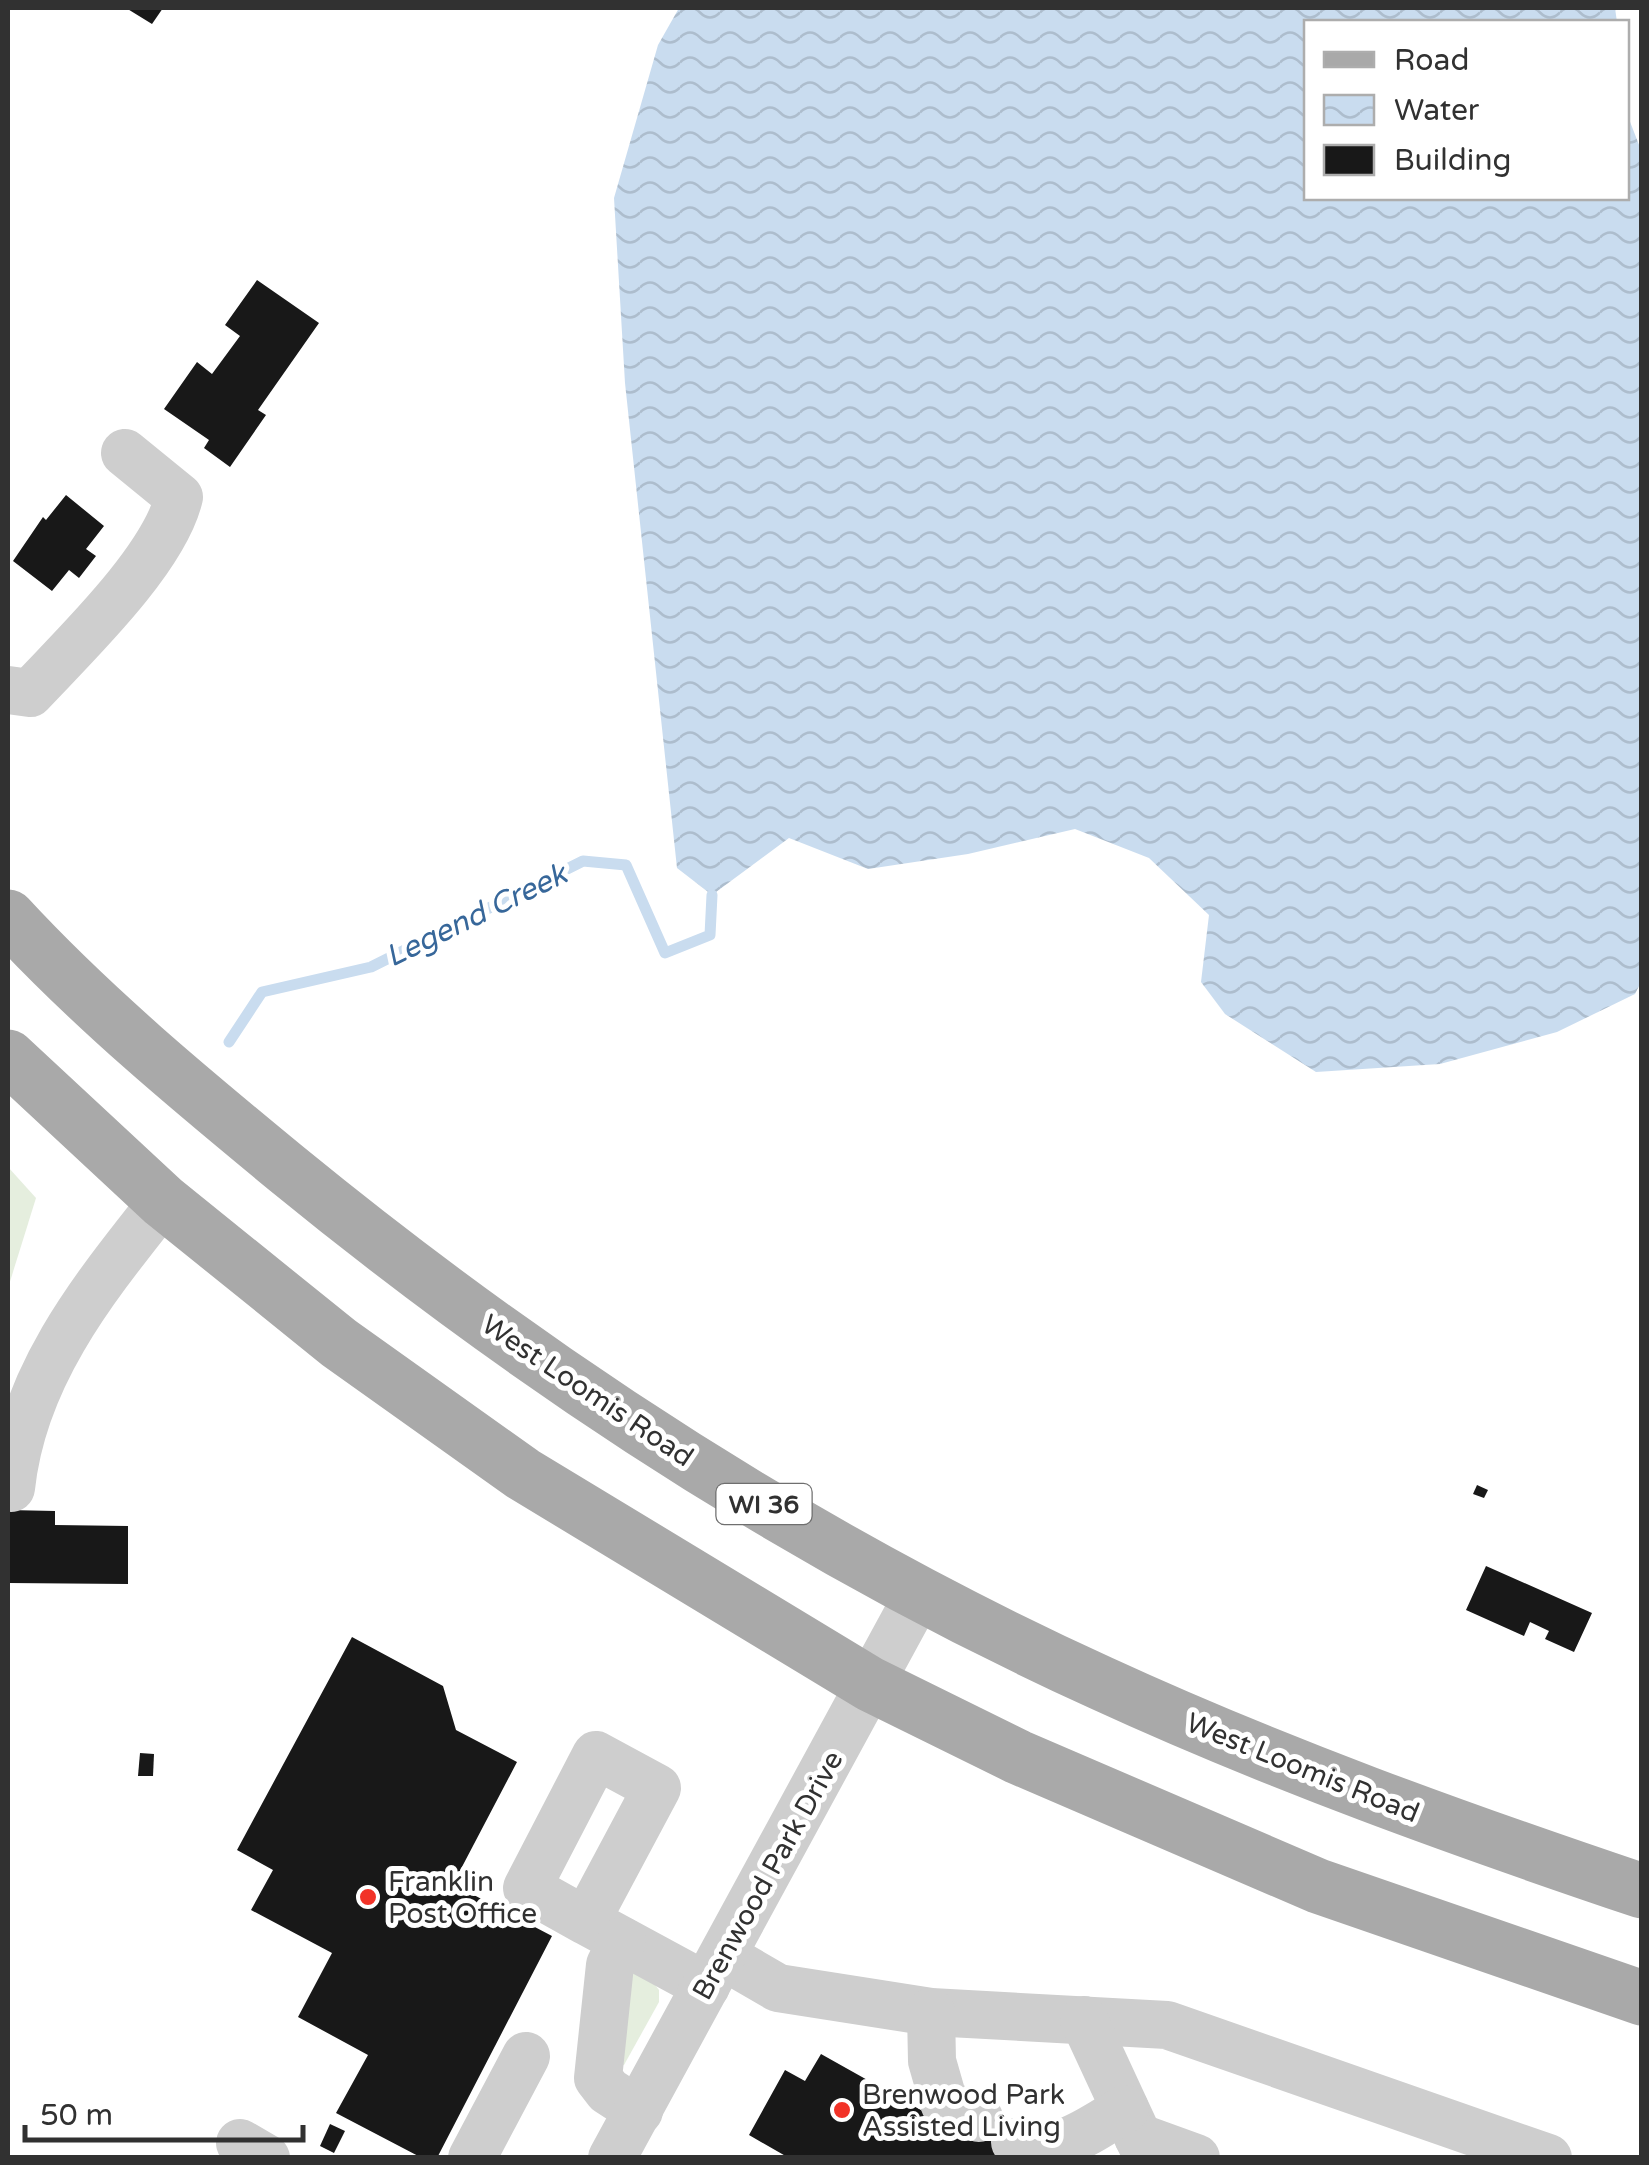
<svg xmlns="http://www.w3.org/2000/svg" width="1649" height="2165" viewBox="0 0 1649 2165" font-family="'Varela Round',sans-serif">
  <defs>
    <pattern id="water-waves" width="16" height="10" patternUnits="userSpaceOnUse" patternTransform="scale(2.5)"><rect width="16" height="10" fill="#c9dcef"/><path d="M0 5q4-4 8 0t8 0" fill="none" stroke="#adbdcd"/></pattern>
  </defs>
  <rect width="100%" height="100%" fill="#fff"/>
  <g fill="#e5eede">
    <polygon points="8,1167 36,1198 8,1288"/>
    <polygon points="625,1969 652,1981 659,1990 659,2002 624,2065 617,2065"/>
  </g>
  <polygon fill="url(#water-waves)" points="679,8 1615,8 1617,22 1306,22 1306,198 1626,198 1627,114 1641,150 1642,980 1635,994 1557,1032 1440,1064 1316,1072 1225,1014 1201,982 1209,915 1149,858 1075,829 968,854 868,869 789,838 712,895 677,868 625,383 614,198 658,45"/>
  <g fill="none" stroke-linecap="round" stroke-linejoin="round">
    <polyline stroke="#c9dcef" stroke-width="11" points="229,1042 262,992 371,967 583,861 626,865 665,953 710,935 712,895"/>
  </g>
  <g fill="#181818">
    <polygon points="126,8 163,8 152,24"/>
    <polygon points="257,280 319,323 258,410 266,415 230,467 204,448 209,440 164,409 197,362 212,374 240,336 225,325"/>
    <polygon points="66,495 104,526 86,549 96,556 79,578 69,570 52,591 13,561 43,517 46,520"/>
    <polygon points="1477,1485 1488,1490 1484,1498 1473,1494"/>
    <polygon points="8,1510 55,1511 55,1525 128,1526 128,1584 8,1583"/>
    <polygon points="1486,1566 1592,1613 1574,1652 1545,1639 1549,1631 1530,1622 1524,1636 1466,1610"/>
    <polygon points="352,1637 443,1686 456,1730 517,1762 453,1884 552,1936 437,2158 422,2158 336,2113 368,2055 298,2017 332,1953 251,1910 273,1870 237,1850"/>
    <polygon points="140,1753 154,1754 153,1776 138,1776"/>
    <polygon points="821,2054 969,2137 987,2105 1024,2127 1007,2158 789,2158 749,2135 785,2070 805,2081"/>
    <polygon points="330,2124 345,2131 334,2153 320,2146"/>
  </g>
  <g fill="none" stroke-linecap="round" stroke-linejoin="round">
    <g stroke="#cecece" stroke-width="48">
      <path d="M 8,690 L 30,693 C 75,645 164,560 179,497 L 125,453"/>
      <path d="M 11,1488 C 23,1374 95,1287 163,1201"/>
      <polyline points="586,1921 527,1888 596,1755 657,1788 586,1921 706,1986"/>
      <polyline points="622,1941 610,1965 598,2078 608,2091 639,2111"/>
      <polyline points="723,1956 778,1988 931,2012 1167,2025 1548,2158"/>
      <polyline points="931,2012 932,2061 944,2103 979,2118"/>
      <polyline points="1084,2020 1148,2158"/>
      <polyline points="1138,2137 1196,2158"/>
      <path d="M 1015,2142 C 1056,2158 1091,2129 1125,2109"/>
      <polyline points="240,2143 266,2158"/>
      <polyline points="472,2158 526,2056"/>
      <polyline points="612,2158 920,1592"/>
    </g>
    <g stroke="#a9a9a9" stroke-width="55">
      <path d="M 8,917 C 92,1008 191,1090 287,1169 C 535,1372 809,1550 1101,1683 C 1277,1764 1458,1829 1642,1891"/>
      <polyline points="8,1057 163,1201 339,1343 523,1474 870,1684 1018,1757 1318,1886 1642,1998"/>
    </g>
  </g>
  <g fill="#f23328" stroke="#fff" stroke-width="4">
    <circle cx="368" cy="1897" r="10"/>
    <circle cx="842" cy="2110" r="10"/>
  </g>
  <g text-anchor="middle" stroke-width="10" stroke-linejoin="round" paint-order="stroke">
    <rect fill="#fff" stroke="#6f6f6f" stroke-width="2.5" x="716.5" y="1484" width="95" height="40" rx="8"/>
    <g font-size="25" font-weight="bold" fill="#313131">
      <text x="764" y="1513">WI 36</text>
    </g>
    <g font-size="28" fill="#313131" stroke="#fff">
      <text transform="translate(588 1390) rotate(34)" y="10">West Loomis Road</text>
      <text transform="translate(1303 1767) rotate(22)" y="10">West Loomis Road</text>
      <text transform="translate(767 1875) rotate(-61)" y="10">Brenwood Park Drive</text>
    </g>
    <g font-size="28" fill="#313131" stroke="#fff" text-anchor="start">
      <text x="388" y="1891">Franklin<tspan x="388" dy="32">Post Office</tspan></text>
      <text x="862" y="2104">Brenwood Park<tspan x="862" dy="32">Assisted Living</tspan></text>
    </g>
    <g font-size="30" font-style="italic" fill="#37679a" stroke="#fff">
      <text transform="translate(476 915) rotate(-26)" y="10">Legend Creek</text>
    </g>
  </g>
  <rect width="1649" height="2165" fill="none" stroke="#313131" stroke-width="20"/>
  <rect x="1304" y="20" width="325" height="180" fill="#ffffff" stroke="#adadad" stroke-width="2.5"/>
  <rect x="1324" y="52" width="50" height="15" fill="#a9a9a9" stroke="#adadad" stroke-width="2.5"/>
  <text x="1394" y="70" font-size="30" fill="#313131">Road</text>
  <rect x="1324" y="95" width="50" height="30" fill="url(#water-waves)" stroke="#adadad" stroke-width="2.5"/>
  <text x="1394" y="120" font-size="30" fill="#313131">Water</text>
  <rect x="1324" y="145" width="50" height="30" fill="#181818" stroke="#adadad" stroke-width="2.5"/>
  <text x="1394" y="170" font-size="30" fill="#313131">Building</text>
  <path d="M25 2125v15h278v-15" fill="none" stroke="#313131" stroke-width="5"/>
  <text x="40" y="2125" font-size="30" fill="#313131" stroke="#ffffff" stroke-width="8" paint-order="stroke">50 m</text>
</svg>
